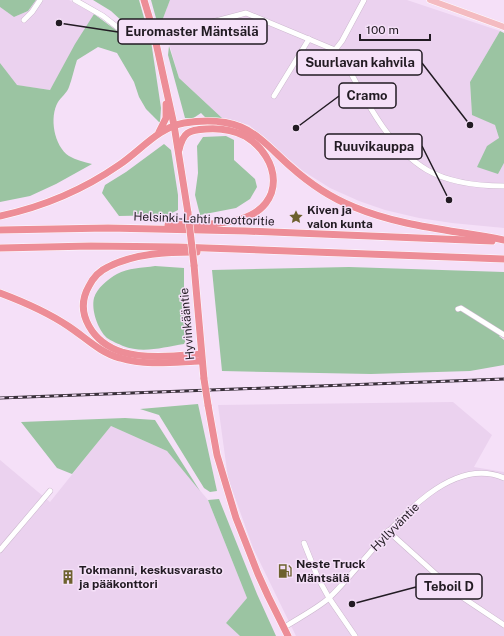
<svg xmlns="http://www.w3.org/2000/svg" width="504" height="636" viewBox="0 0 504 636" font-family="'Public Sans',sans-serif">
  <rect width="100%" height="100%" fill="#f5e0f8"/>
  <g fill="#ebd2ef">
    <polygon points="36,0 69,0 94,14 50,90 16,85 0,63 0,7 14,17 28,11"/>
    <polygon points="170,0 407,0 500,31 470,82 470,87 472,114 495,125 499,139 487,146 498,174 504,163 504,228 452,223 419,218 385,210 359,201 330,188 303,171 249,125 222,118 179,78 167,36 173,34 161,24"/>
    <polygon points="453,402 492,435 474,467 504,472 504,636 296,636 253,548 228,478 218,405"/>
    <polygon points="111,426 167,451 208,500 247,598 226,623 240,636 0,636 0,460 50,502"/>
  </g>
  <g fill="#9bc4a2">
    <polygon points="0,0 36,0 28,11 14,17 0,7"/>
    <polygon points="93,0 139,0 148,32 136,34 111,11"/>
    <polygon points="151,0 170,0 159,29"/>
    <path d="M 94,14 L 128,39 L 136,43 L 151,41 L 161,108 L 160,123 L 146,109 L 139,97 L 134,82 L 117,53 L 98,47 L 77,60 C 74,69 72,79 69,87 C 67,93 61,97 58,102 C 49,117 54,146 69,156 C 76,160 84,162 92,164 L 56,184 L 30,196 L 0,202 L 0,63 L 17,85 L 50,90 L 75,44 Z"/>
    <polygon points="500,31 504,33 504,163 498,174 477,167 487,146 499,138 495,125 472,115 470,82"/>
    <polygon points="169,46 179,78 222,118 206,118 201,113 192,119 185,118 168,55"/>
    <polygon points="226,136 234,140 234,160 255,179 257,187 250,199 236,208 200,215 195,195 198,173 197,146 203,137"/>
    <polygon points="164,144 171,150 178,195 178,210 168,215 119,216 102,193 105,185 126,172"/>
    <path d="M 155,266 L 184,268 L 184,305 L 189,333 L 184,344 C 164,347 143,354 123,346 C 119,344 111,341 107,338 C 98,330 91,310 94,298 C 97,288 108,279 117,274 C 128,268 142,268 155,266 Z"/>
    <polygon points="349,267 504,272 504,332 499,336 504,340 504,365 470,371 371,374 222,371 212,270"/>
    <polygon points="198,404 217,491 210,492 204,488 159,415 140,409"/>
    <polygon points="125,418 155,420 200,491 167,451 111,426 72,474 57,468 21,422"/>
    <polygon points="219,499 257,594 276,636 240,636 226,623 247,598 208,500"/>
  </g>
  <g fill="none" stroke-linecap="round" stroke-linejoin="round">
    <defs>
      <g id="minor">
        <path d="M 75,0 L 103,16 L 130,37 L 137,40 L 148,39 L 246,13 L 335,50 L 340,53 C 363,94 385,145 427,170 C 450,183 478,186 504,186"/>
        <polyline points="24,20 32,12 40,0"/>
        <polyline points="335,50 342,41 364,0"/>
        <polyline points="274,96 309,39"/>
        <polyline points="458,309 461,308 504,335"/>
        <polyline points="388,531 459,595 504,625"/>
        <polyline points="304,543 318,578 329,598 355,636"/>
        <polyline points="0,550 50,491"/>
        <path d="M 283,628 C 297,619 318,608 329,598 C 370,560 437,449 504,478"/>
      </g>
      <polyline id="major" points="430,0 504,27"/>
      <g id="highway">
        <polyline points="144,0 153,30"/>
        <polyline points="156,43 174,125 188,213"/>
        <polyline points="159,132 166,118 166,104"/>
        <path d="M 0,216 C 42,207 83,190 119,165 C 140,151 159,127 184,123 C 202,120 224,120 241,127 C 260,135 275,153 290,166 C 309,183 331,198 354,207 C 402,227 453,230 504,240"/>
        <path d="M 168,225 C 192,224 218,226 241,219 C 286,205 281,158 245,136 C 233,130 219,128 206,129 C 189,130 183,132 179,150"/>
        <polyline points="0,230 108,228 246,231 492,241"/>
        <polyline points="0,248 91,246 178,247 504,259"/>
        <path d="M 197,252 C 168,252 135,253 108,267 C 99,271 93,278 89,286 C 73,314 94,343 122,352 C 146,359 175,356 201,354"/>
        <polyline points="194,265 204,379"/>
        <path d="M 0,293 C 24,302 47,312 68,326 C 85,337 100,353 120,358 C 146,366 175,362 201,361"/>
        <polyline points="208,405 217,455 236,518 258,574 268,596 288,636"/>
      </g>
    </defs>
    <use href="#minor" stroke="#cbb7cd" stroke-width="6"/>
    <use href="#major" stroke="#fff" stroke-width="7"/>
    <use href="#highway" stroke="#fff" stroke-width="8"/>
    <use href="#minor" stroke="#fff" stroke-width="5"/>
    <use href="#major" stroke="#f4bbc1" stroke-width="6"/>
    <use href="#highway" stroke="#ed8d97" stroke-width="7"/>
    <defs>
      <polyline id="rail" points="0,398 504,379"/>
    </defs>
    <use href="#rail" stroke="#382f39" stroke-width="3"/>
    <use href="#rail" stroke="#f5e0f8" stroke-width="1.5" stroke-dasharray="4.5" stroke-linecap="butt"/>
    <defs>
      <g id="highway-bridge">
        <polyline points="153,30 156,43"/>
        <polyline points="188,213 194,265"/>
        <polyline points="204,379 208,405"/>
      </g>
    </defs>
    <use href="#highway-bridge" stroke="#fff" stroke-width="8" stroke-linecap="butt"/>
    <use href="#highway-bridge" stroke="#ed8d97" stroke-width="7"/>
  </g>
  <defs>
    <symbol id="sight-bare" viewBox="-9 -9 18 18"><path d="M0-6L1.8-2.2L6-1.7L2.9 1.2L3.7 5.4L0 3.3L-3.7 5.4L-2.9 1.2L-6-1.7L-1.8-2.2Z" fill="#6d612e" stroke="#f5e0f8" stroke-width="2.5" paint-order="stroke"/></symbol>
    <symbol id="fuel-bare" viewBox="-9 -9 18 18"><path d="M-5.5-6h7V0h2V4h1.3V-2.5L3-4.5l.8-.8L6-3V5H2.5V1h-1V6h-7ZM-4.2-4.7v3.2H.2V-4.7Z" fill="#6d612e" stroke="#f5e0f8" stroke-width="2.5" paint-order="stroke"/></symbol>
    <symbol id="building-bare" viewBox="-9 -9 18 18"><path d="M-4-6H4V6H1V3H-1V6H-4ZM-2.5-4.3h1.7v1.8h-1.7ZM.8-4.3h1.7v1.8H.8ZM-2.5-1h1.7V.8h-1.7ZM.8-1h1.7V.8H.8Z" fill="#6d612e" stroke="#f5e0f8" stroke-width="2.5" paint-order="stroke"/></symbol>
  </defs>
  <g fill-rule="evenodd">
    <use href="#sight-bare" x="286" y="207" width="20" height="20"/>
    <use href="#fuel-bare" x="275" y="561" width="20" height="20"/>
    <use href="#building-bare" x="58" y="567" width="20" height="20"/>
  </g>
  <g text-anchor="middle" stroke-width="3" stroke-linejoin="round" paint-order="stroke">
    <g font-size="12" font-weight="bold" fill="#221b23" stroke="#f5e0f8" text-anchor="start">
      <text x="307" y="214">Kiven ja<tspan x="307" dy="14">valon kunta</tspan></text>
      <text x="296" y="568">Neste Truck<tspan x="296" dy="14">Mäntsälä</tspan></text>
      <text x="79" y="574">Tokmanni, keskusvarasto<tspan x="79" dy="14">ja pääkonttori</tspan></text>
    </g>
    <g font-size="12" fill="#221b23" stroke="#f5e0f8">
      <text transform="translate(204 219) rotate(2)" y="4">Helsinki-Lahti moottoritie</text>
      <text transform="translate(187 324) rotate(-95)" y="4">Hyvinkääntie</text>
      <text transform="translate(395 527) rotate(-45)" y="4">Hyllyväntie</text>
    </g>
  </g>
  <path fill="none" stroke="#221b23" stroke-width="1.5" d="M59 23L118 32M470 125L422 63M296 128L339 96M449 200L422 146M352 604L416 587"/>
  <g fill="#221b23" stroke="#f5e0f8" stroke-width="1.5">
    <circle cx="59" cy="23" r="4"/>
    <circle cx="470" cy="125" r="4"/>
    <circle cx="296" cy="128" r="4"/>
    <circle cx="449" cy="200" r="4"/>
    <circle cx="352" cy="604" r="4"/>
  </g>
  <g fill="#f5e0f8" stroke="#221b23" stroke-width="1.5">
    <rect x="118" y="19" width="149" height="25" rx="4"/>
    <rect x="297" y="50" width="125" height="25" rx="4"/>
    <rect x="339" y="83" width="57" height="25" rx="4"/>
    <rect x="325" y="134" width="97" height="25" rx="4"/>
    <rect x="416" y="574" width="66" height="25" rx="4"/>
  </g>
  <g font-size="13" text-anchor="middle" font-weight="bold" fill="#221b23">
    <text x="192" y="36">Euromaster Mäntsälä</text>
    <text x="360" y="67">Suurlavan kahvila</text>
    <text x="367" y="100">Cramo</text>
    <text x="374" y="151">Ruuvikauppa</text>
    <text x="449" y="591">Teboil D</text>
  </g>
  <path d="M360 34v6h70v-6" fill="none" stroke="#221b23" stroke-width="2"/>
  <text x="366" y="34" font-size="12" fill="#221b23" stroke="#f5e0f8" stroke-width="3" paint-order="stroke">100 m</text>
</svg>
